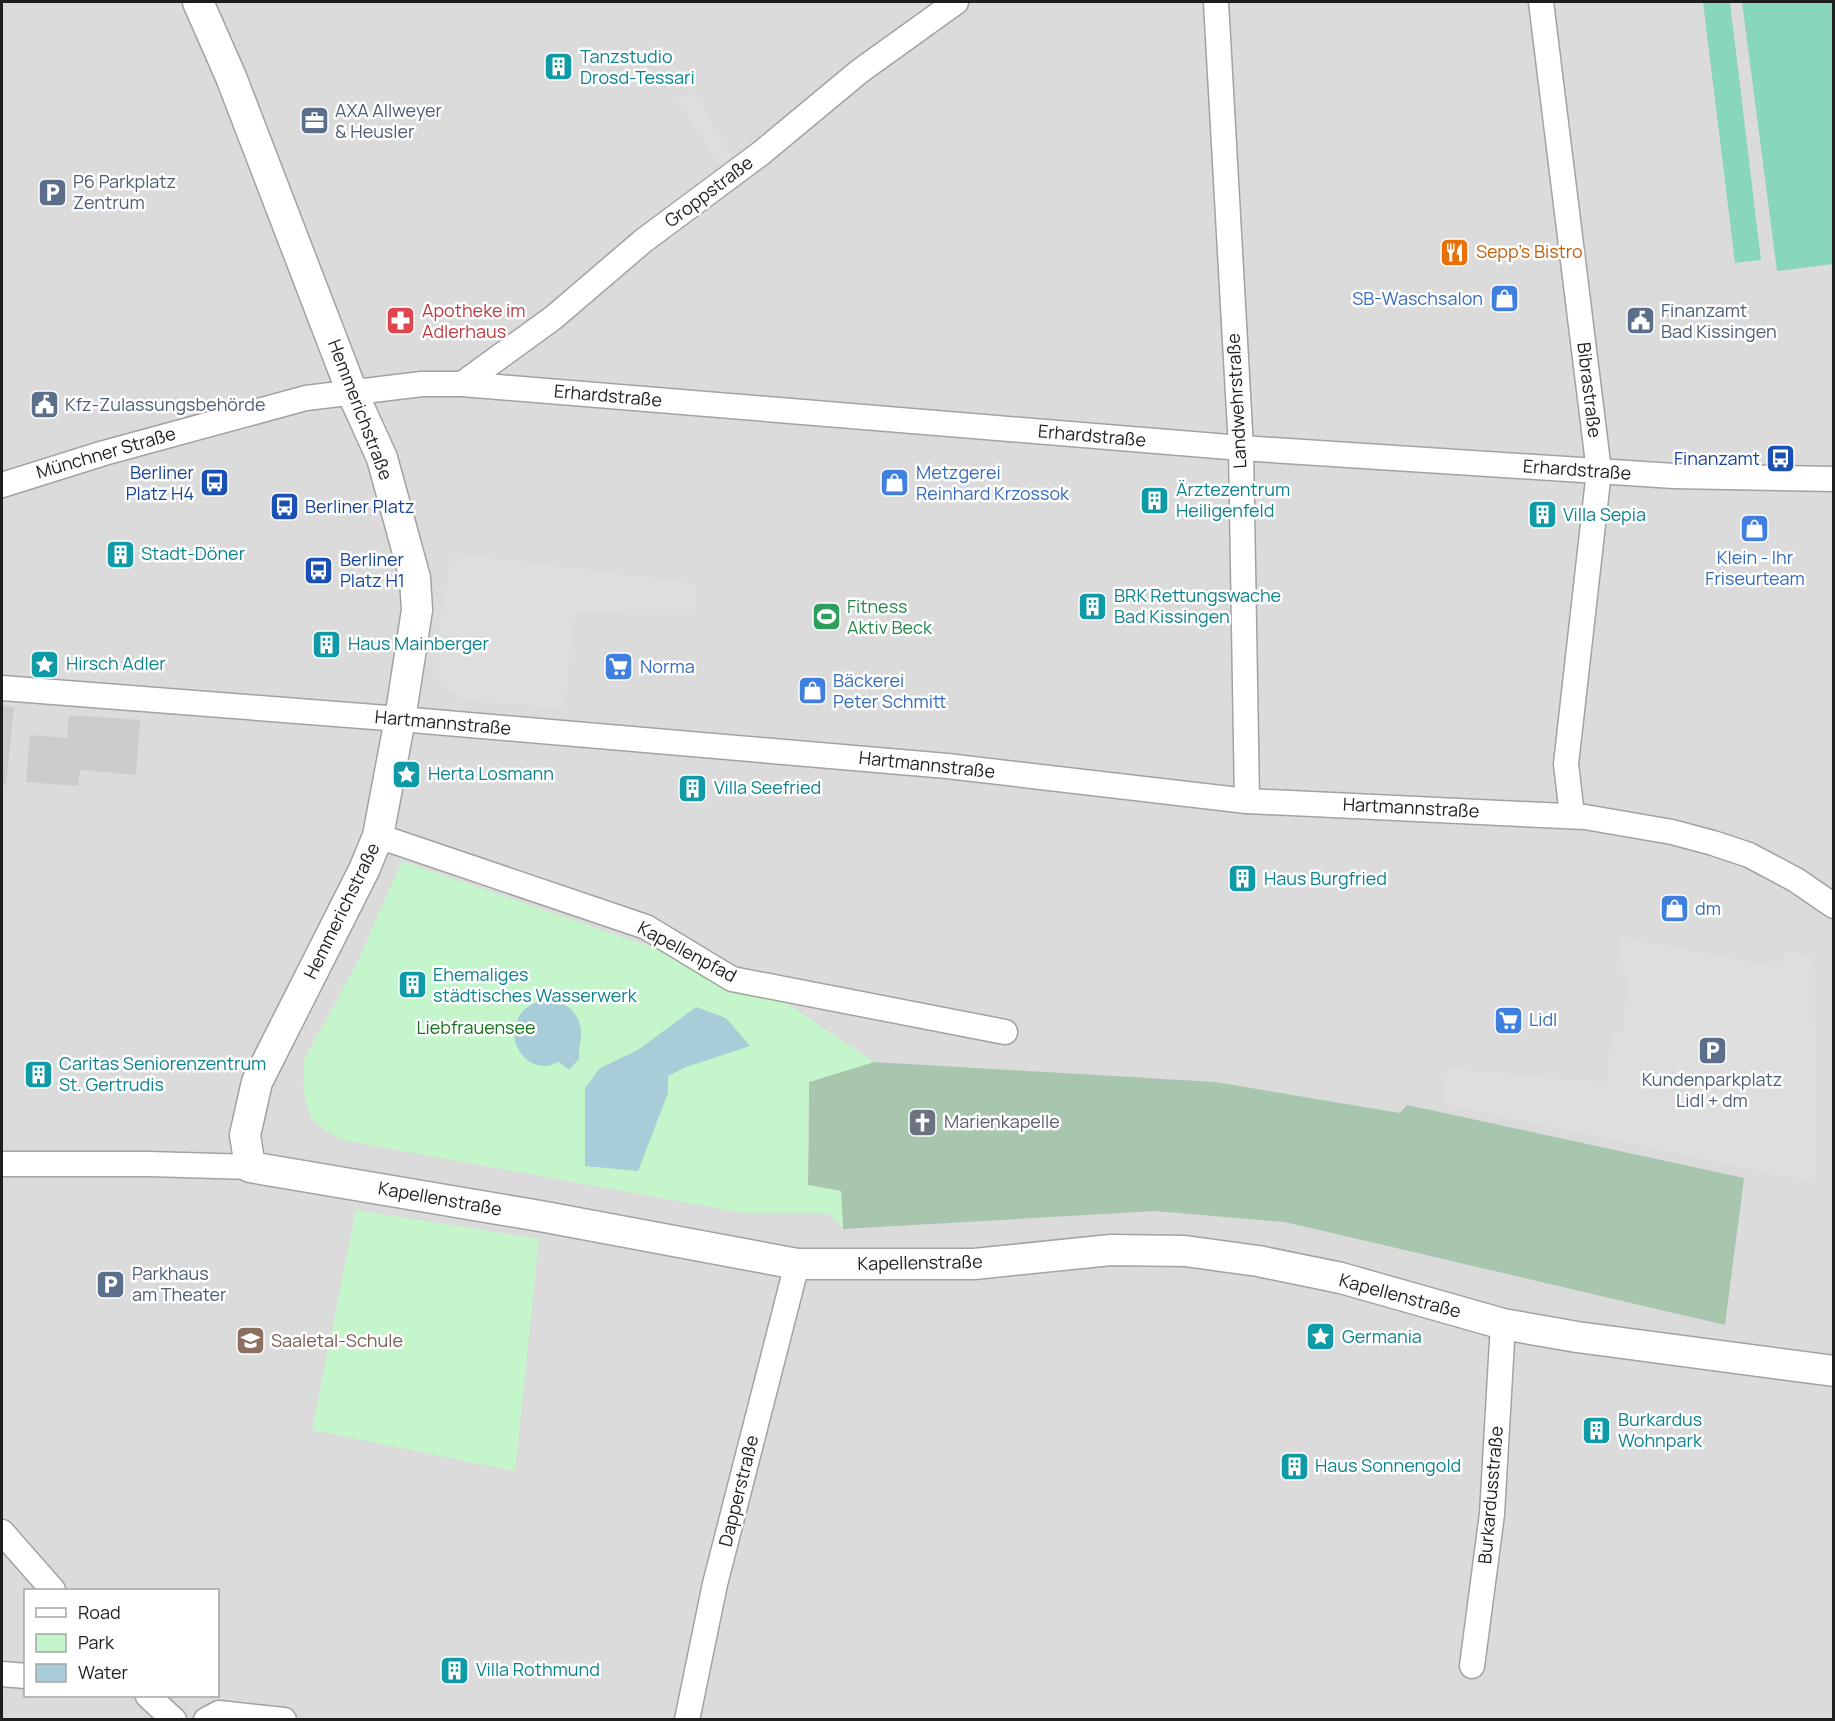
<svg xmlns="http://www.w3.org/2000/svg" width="1835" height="1721" viewBox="0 0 1835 1721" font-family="Manrope,sans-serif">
  <rect width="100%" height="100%" fill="#eeebe5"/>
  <path fill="#dcdbdb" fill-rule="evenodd" d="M 2,2 L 1833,2 L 1833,1719 L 2,1720 ZM 26,1590 L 218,1590 L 218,1696 L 26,1696 Z"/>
  <g fill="#ccc">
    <polygon points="2,706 14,707 6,785 2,784"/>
    <polygon points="69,715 140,720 136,775 80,770 78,786 26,782 30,735 67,738"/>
  </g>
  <polygon fill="#a8c5ad" points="874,1062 1215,1082 1400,1113 1407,1105 1744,1178 1725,1325 1285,1222 1155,1211 843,1229 841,1191 808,1185 809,1082"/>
  <g fill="#c5f5ca">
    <polygon points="402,861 758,984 874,1062 809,1082 808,1185 841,1191 843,1229 829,1213 744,1213 343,1140 326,1131 311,1118 303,1089 304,1060 356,965"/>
    <polygon points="356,1210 539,1239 515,1471 312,1430"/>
  </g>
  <g fill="#89d7ba">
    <polygon points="1703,2 1730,2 1761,260 1735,263"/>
    <polygon points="1742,2 1833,2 1833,264 1777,271"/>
  </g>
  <g fill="#dedede">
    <polygon points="693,89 731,157 719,164 676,100"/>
    <polygon points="452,553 697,584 694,610 575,611 564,709 464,700 444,688 433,667"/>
    <polygon points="1621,937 1781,968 1785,951 1811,956 1814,974 1817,1183 1443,1104 1447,1068 1606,1083 1612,1032 1623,1033 1629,976 1617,974"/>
  </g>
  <g fill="#a9cdd8">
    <path d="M 547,999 C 566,1002 582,1013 581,1035 C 581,1043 578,1050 579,1059 L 569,1070 L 559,1062 C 554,1064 549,1066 545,1066 C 509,1065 499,1008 547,999 Z"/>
    <polygon points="696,1007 726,1018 750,1046 686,1067 668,1076 668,1093 638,1171 585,1166 585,1088 600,1068 638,1050"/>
  </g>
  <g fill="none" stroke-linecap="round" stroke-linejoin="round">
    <defs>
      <g id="minor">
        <polyline points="1216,2 1241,448 1247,801"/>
        <polyline points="1541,2 1599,471 1566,764 1572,815"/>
        <polyline points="462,384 553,318 643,241 760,154 860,71 956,2"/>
        <polyline points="2,485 104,453 306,398 422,384 462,384 1241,448 1674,476 1834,479"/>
        <polyline points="2,688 400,719 947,766 1247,801 1585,817 1672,832 1713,843 1749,855 1796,880 1834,906"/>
        <polyline points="378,836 646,927 732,979 1005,1032"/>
        <polyline points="2,1164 149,1164 250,1167"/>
        <polyline points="2,1532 53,1590"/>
        <polyline points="1472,1666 1492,1514 1503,1324"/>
        <polyline points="2,1674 26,1676"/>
        <polyline points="148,1696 174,1720"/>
        <polyline points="206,1720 219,1713 284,1720"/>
        <polyline points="687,1720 715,1584 797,1264"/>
      </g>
      <polyline id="tertiary" points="198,2 231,77 352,392 382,458 415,578 417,610 400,719 378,836 364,870 257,1082 245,1135 250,1167 540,1216 797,1264 974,1264 1111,1250 1185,1251 1258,1261 1341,1278 1503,1324 1577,1337 1834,1371"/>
    </defs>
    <use href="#minor" stroke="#a2a2a2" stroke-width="27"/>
    <use href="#tertiary" stroke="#a2a2a2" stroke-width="33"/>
    <use href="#minor" stroke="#fff" stroke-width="24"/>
    <use href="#tertiary" stroke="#fff" stroke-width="30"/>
  </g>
  <defs>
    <symbol id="building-square" viewBox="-11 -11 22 22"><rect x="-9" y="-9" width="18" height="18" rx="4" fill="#0f9aa8" stroke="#fff"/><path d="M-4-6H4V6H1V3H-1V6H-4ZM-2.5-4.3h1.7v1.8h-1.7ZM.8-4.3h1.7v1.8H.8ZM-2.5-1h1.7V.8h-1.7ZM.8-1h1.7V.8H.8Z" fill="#fff"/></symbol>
    <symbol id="office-square" viewBox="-11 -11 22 22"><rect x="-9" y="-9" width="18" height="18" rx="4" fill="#5c6f8a" stroke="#fff"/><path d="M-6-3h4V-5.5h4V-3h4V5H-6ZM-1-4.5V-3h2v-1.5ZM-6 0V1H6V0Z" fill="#fff"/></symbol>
    <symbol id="parking-square" viewBox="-11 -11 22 22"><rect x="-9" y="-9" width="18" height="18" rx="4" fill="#5c6f8a" stroke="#fff"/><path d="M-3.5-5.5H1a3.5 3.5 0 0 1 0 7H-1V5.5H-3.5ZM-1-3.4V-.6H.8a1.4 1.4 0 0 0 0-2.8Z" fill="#fff"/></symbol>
    <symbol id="restaurant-square" viewBox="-11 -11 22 22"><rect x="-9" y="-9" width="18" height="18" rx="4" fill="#e8710a" stroke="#fff"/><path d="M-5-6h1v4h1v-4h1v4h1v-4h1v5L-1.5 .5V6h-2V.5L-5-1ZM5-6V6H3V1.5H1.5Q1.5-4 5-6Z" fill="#fff"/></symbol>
    <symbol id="shop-square" viewBox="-11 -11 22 22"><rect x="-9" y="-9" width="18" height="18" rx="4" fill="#3f7fe0" stroke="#fff"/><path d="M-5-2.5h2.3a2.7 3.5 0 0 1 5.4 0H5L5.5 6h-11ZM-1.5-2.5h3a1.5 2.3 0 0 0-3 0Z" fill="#fff"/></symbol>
    <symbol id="pharmacy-square" viewBox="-11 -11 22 22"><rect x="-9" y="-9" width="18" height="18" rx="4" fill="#e0444e" stroke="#fff"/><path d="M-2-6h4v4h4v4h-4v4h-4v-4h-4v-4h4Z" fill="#fff"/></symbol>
    <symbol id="civic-square" viewBox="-11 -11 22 22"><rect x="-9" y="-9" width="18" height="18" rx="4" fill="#5c6f8a" stroke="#fff"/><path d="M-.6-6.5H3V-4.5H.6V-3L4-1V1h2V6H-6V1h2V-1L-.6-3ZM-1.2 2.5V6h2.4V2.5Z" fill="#fff"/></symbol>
    <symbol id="bus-square" viewBox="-11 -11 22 22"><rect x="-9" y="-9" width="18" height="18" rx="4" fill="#1a4fb4" stroke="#fff"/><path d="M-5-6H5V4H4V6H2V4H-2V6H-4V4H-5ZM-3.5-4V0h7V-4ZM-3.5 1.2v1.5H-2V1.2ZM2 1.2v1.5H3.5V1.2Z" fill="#fff"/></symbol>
    <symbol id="stadium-square" viewBox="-11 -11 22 22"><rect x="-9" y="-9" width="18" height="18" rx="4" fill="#2e9e5b" stroke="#fff"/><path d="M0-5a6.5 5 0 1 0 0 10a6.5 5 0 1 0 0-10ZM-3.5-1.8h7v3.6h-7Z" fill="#fff"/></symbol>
    <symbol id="sight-square" viewBox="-11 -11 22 22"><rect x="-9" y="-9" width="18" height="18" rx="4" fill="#0f9aa8" stroke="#fff"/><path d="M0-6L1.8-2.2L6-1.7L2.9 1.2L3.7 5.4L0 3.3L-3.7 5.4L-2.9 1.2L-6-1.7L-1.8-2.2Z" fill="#fff"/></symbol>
    <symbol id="supermarket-square" viewBox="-11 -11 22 22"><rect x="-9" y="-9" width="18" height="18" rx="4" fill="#3f7fe0" stroke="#fff"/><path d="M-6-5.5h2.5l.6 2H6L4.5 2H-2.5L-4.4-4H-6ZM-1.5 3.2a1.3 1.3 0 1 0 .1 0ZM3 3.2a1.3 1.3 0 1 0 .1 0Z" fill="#fff"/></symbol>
    <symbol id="church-square" viewBox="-11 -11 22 22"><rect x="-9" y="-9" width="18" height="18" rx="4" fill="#6b7280" stroke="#fff"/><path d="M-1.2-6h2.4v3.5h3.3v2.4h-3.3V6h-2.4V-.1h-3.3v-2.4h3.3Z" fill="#fff"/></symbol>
    <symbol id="school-square" viewBox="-11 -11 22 22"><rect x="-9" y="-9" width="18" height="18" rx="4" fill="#8d6e63" stroke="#fff"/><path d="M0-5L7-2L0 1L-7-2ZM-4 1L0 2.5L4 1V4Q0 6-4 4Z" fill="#fff"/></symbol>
  </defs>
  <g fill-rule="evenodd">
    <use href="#building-square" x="542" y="50" width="33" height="33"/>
    <use href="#office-square" x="298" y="104" width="33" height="33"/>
    <use href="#parking-square" x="36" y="176" width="33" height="33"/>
    <use href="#restaurant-square" x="1438" y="236" width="33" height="33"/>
    <use href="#shop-square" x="1488" y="282" width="33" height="33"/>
    <use href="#pharmacy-square" x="384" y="304" width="33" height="33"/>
    <use href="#civic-square" x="1624" y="304" width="33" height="33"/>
    <use href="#civic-square" x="28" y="388" width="33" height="33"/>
    <use href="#bus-square" x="1764" y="442" width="33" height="33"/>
    <use href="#bus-square" x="198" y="466" width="33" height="33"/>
    <use href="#shop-square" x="878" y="466" width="33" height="33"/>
    <use href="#building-square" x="1138" y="484" width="33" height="33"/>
    <use href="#bus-square" x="268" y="490" width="33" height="33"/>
    <use href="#building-square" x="1526" y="498" width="33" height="33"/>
    <use href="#shop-square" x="1738" y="512" width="33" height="33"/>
    <use href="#building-square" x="104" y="538" width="33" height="33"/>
    <use href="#bus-square" x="302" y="554" width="33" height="33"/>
    <use href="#building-square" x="1076" y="590" width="33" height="33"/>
    <use href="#stadium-square" x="810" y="600" width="33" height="33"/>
    <use href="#building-square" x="310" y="628" width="33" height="33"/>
    <use href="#sight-square" x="28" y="648" width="33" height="33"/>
    <use href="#supermarket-square" x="602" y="650" width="33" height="33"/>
    <use href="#shop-square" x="796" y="674" width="33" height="33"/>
    <use href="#sight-square" x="390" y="758" width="33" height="33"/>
    <use href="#building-square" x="676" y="772" width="33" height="33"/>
    <use href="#building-square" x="1226" y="862" width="33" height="33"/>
    <use href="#shop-square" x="1658" y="892" width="33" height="33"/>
    <use href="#building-square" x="396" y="968" width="33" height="33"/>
    <use href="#supermarket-square" x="1492" y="1004" width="33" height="33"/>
    <use href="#parking-square" x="1696" y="1034" width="33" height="33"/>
    <use href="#building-square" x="22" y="1058" width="33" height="33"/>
    <use href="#church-square" x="906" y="1106" width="33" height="33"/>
    <use href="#parking-square" x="94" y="1268" width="33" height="33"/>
    <use href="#sight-square" x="1304" y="1320" width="33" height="33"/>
    <use href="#school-square" x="234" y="1324" width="33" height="33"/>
    <use href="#building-square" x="1580" y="1414" width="33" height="33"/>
    <use href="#building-square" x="1278" y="1450" width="33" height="33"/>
    <use href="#building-square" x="438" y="1654" width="33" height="33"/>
  </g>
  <g text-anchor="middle" stroke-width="5" stroke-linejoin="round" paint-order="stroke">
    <g font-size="18" fill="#0d838f" stroke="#fff" text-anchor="start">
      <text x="580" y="63">Tanzstudio<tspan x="580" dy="21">Drosd-Tessari</tspan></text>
      <text x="1176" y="496">Ärztezentrum<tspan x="1176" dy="21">Heiligenfeld</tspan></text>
      <text x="1563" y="521">Villa Sepia</text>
      <text x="141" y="560">Stadt-Döner</text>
      <text x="1114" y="602">BRK Rettungswache<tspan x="1114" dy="21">Bad Kissingen</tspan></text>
      <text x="348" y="650">Haus Mainberger</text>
      <text x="66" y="670">Hirsch Adler</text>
      <text x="428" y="780">Herta Losmann</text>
      <text x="714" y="794">Villa Seefried</text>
      <text x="1264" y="885">Haus Burgfried</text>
      <text x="433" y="981">Ehemaliges<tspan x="433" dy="21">städtisches Wasserwerk</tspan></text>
      <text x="59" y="1070">Caritas Seniorenzentrum<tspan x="59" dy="21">St. Gertrudis</tspan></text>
      <text x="1342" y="1343">Germania</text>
      <text x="1618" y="1426">Burkardus<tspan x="1618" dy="21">Wohnpark</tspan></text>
      <text x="1315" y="1472">Haus Sonnengold</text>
      <text x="476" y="1676">Villa Rothmund</text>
    </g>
    <g font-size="18" fill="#4e5e75" stroke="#fff" text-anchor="start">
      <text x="335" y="117">AXA Allweyer<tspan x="335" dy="21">&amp; Heusler</tspan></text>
      <text x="73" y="188">P6 Parkplatz<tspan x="73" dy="21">Zentrum</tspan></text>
      <text x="1661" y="317">Finanzamt<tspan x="1661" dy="21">Bad Kissingen</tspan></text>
      <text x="65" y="411">Kfz-Zulassungsbehörde</text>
      <text x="1712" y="1086" text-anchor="middle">Kundenparkplatz<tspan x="1712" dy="21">Lidl + dm</tspan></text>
      <text x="132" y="1280">Parkhaus<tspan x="132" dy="21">am Theater</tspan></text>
    </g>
    <g font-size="18" fill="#1e1e1e" stroke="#fff">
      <text transform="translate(709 192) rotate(-37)" y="6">Groppstraße</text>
      <text transform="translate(1589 390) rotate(83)" y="6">Bibrastraße</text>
      <text transform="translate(608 396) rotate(5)" y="6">Erhardstraße</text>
      <text transform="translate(1237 401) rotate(-93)" y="6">Landwehrstraße</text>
      <text transform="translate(360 410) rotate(69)" y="6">Hemmerichstraße</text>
      <text transform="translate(1092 436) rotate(5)" y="6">Erhardstraße</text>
      <text transform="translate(106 453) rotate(-16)" y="6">Münchner Straße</text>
      <text transform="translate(1577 470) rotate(4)" y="6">Erhardstraße</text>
      <text transform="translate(443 723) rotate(5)" y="6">Hartmannstraße</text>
      <text transform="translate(927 765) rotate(6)" y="6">Hartmannstraße</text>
      <text transform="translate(1411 808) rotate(3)" y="6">Hartmannstraße</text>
      <text transform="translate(342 911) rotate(-64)" y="6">Hemmerichstraße</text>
      <text transform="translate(687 952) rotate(28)" y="6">Kapellenpfad</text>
      <text transform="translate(440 1199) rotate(10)" y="6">Kapellenstraße</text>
      <text transform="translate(920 1263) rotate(-1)" y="6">Kapellenstraße</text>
      <text transform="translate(1400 1296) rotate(15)" y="6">Kapellenstraße</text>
      <text transform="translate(739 1491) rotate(-76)" y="6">Dapperstraße</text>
      <text transform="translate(1491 1495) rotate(-85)" y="6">Burkardusstraße</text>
    </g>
    <g font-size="18" fill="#c56008" stroke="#fff" text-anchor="start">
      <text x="1476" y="258">Sepp’s Bistro</text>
    </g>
    <g font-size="18" fill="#366cbe" stroke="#fff" text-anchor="start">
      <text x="1483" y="305" text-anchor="end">SB-Waschsalon</text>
      <text x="916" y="479">Metzgerei<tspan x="916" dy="21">Reinhard Krzossok</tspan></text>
      <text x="1755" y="564" text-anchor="middle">Klein - Ihr<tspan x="1755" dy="21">Friseurteam</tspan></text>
      <text x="640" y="673">Norma</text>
      <text x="833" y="687">Bäckerei<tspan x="833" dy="21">Peter Schmitt</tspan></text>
      <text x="1695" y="915">dm</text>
      <text x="1529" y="1026">Lidl</text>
    </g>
    <g font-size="18" fill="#be3a42" stroke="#fff" text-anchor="start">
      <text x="422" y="317">Apotheke im<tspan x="422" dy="21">Adlerhaus</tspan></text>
    </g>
    <g font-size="18" fill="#164399" stroke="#fff" text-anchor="end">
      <text x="1760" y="465">Finanzamt</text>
      <text x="194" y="479">Berliner<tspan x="194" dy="21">Platz H4</tspan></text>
      <text x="305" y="513" text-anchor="start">Berliner Platz</text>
      <text x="340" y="566" text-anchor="start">Berliner<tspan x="340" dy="21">Platz H1</tspan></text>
    </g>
    <g font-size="18" fill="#27864d" stroke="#fff" text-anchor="start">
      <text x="847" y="613">Fitness<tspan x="847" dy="21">Aktiv Beck</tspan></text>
    </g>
    <g font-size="18" fill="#15731e" stroke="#fff">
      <text x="476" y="1034">Liebfrauensee</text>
    </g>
    <g font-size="18" fill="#5b616d" stroke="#fff" text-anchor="start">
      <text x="944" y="1128">Marienkapelle</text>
    </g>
    <g font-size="18" fill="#785e54" stroke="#fff" text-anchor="start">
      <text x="271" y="1347">Saaletal-Schule</text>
    </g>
  </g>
  <rect width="1835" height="1721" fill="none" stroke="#1e1e1e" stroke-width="6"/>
  <rect x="24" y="1589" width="195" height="108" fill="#ffffff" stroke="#a5a5a5" stroke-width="1.5"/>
  <rect x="36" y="1608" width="30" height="9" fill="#ffffff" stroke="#a5a5a5" stroke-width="1.5"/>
  <text x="78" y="1619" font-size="18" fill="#1e1e1e">Road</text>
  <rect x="36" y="1634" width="30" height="18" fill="#c5f5ca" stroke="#a5a5a5" stroke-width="1.5"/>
  <text x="78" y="1649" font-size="18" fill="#1e1e1e">Park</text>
  <rect x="36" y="1664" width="30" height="18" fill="#a9cdd8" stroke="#a5a5a5" stroke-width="1.5"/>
  <text x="78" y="1679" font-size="18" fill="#1e1e1e">Water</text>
</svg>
